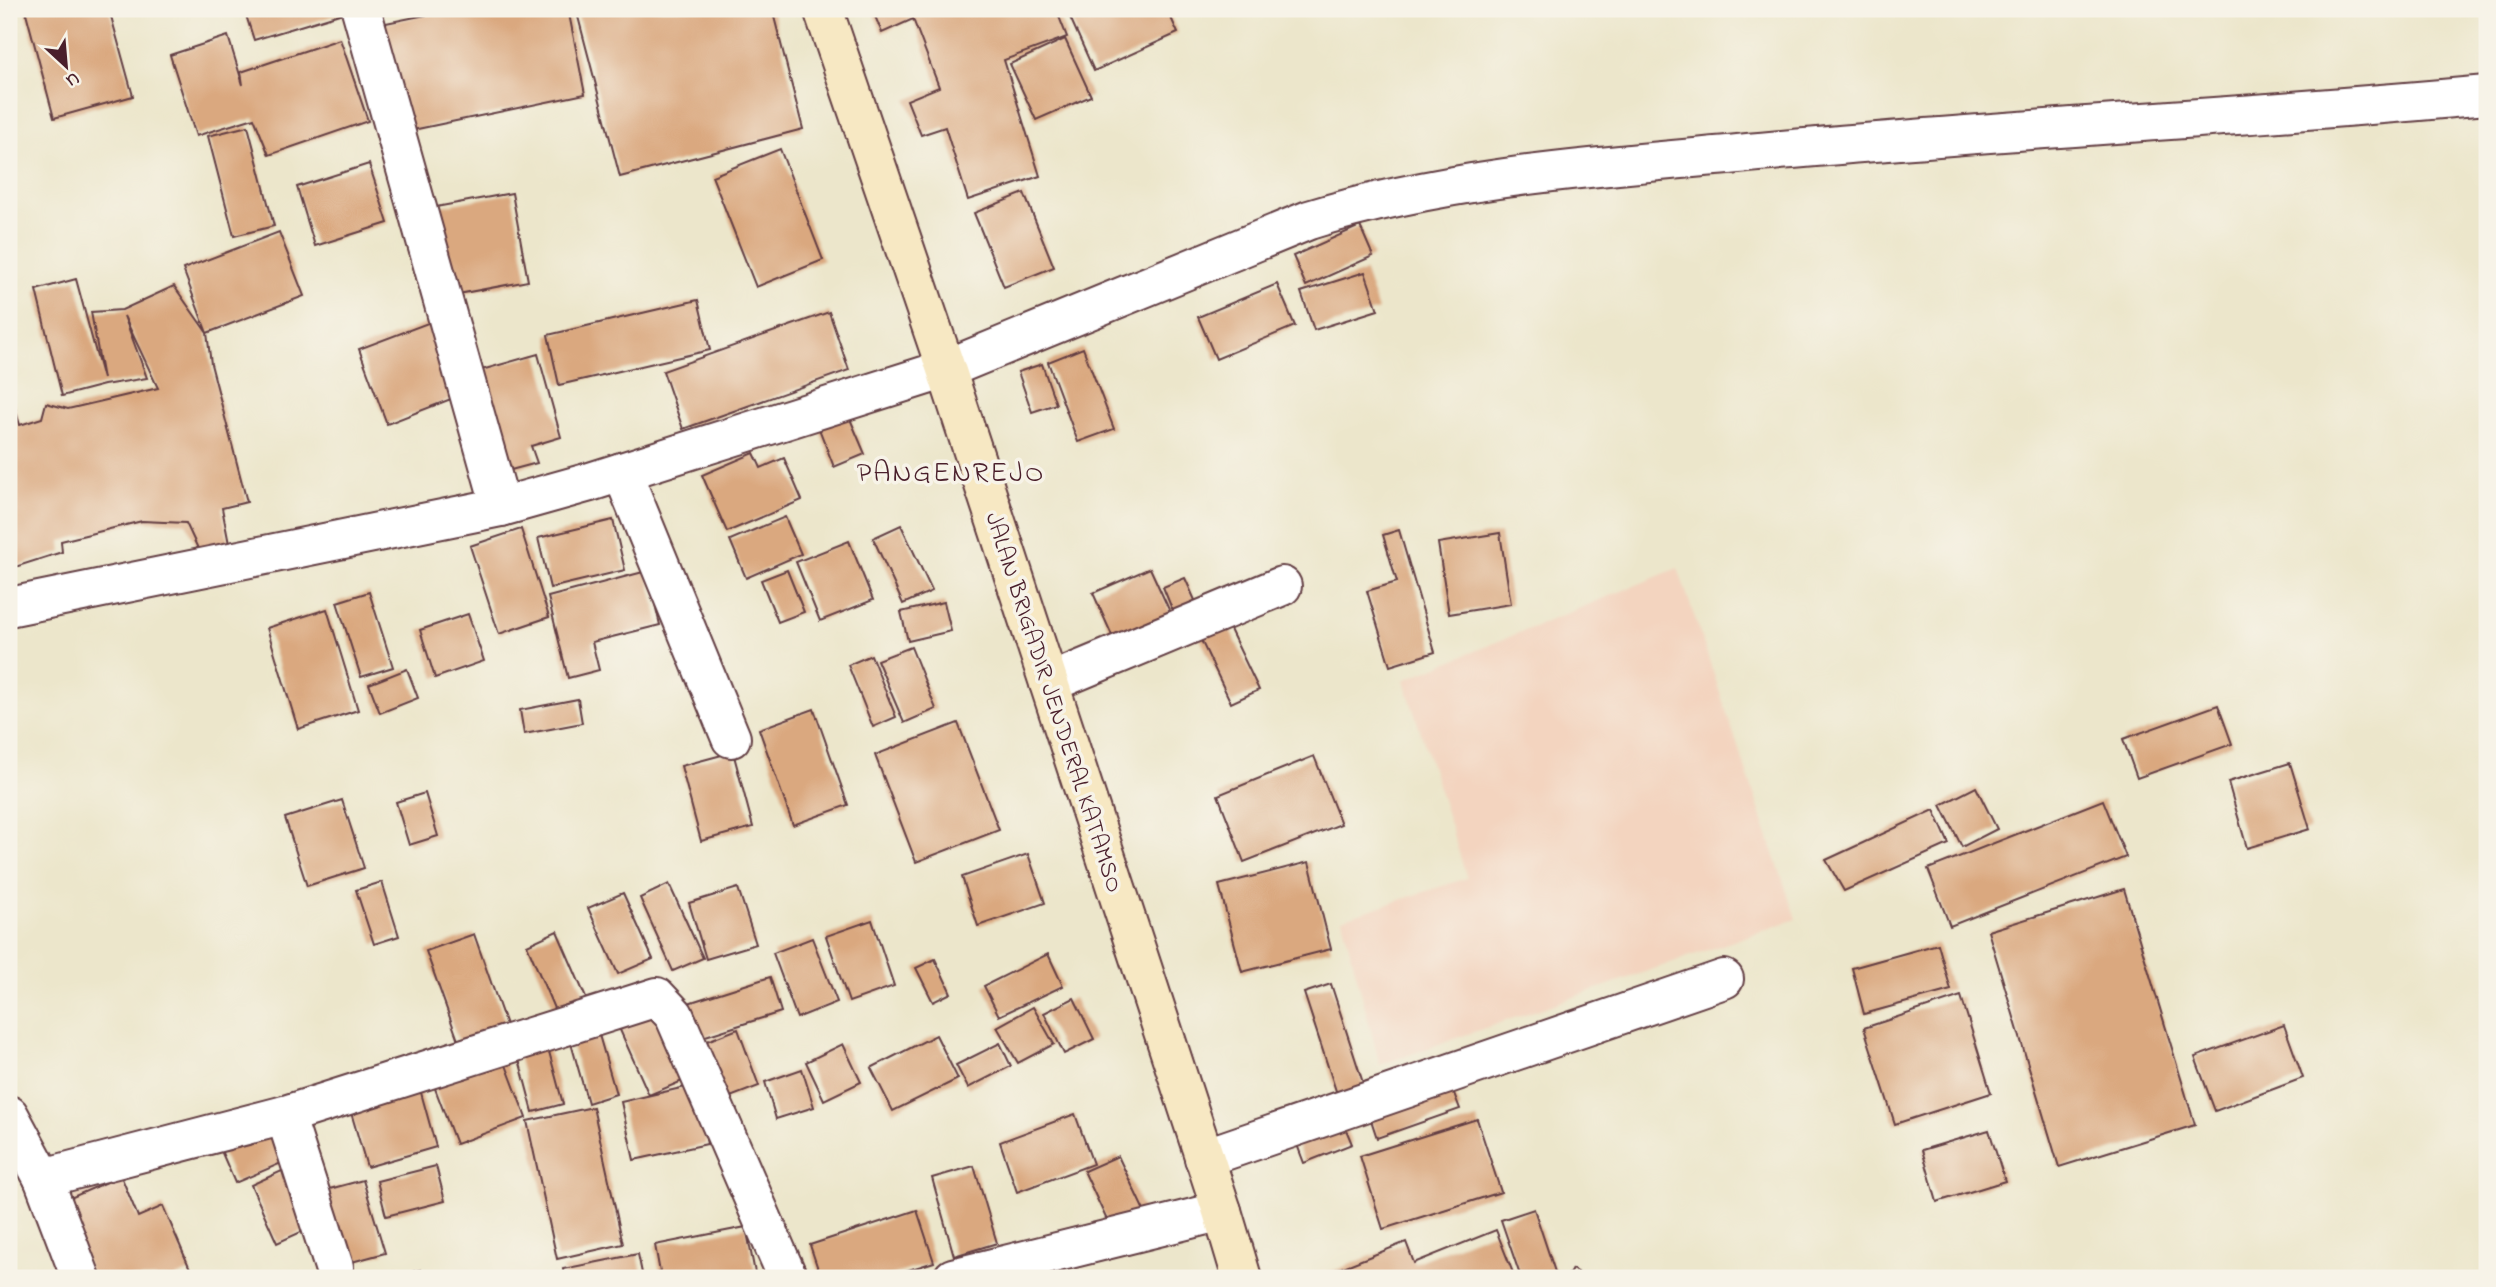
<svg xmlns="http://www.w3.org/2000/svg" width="2496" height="1287" viewBox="0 0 2496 1287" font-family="'Indie Flower',sans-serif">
  <rect width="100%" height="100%" fill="#f7f3e8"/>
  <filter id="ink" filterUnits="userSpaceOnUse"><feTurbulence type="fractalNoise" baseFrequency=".0143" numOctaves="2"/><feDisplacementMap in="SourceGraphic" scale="14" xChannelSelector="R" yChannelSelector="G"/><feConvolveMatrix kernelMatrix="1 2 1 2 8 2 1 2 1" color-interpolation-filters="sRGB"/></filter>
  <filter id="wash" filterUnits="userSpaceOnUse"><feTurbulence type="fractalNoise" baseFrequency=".00686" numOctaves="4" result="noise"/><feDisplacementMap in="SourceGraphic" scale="28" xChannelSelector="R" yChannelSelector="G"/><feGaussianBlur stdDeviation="1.57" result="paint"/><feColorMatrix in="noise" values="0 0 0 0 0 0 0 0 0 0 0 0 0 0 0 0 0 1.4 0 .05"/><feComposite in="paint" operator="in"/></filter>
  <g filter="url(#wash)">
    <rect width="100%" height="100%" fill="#ece6cb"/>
    <polygon fill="#f3d4bf" points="1678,568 1796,919 1380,1065 1342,919 1467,878 1404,680"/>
    <g id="blocks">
      <g fill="#daa87f">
        <polygon points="25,9 109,9 133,96 54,118"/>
        <polygon points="244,9 345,9 346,12 254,40"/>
        <polygon points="455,9 568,9 585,94 403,132 381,24"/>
        <polygon points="576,9 772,9 803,129 620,177"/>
        <polygon points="872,9 937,9 928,13 940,9 1056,9 1067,37 1004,60 1040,176 968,200 945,127 921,135 907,100 939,87 913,19 882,33"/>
        <polygon points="1082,9 1167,9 1178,33 1094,71 1069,15"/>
        <polygon points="228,36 243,85 241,72 340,39 368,121 269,155 254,118 196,136 170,55"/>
        <polygon points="1065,39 1091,96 1036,120 1010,64"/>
        <polygon points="248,126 274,226 234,236 208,136"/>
        <polygon points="780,149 823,260 756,287 712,176"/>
        <polygon points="369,164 388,223 315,246 297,187"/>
        <polygon points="512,193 528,281 442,297 425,209"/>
        <polygon points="1024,193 1054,267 1004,287 974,213"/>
        <polygon points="1360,226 1373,256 1306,286 1293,256"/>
        <polygon points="279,232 304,296 207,333 211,364 247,502 222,508 230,549 201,555 186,523 142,521 61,541 62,552 9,569 9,404 13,402 20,425 42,418 46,403 68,409 158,388 124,316 147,378 104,385 62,396 36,290 76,279 103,379 91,312 122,310 174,286 207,333 183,269"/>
        <polygon points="1365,272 1378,310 1314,330 1301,292"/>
        <polygon points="1277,284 1295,326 1216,359 1198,317"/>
        <polygon points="698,300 710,350 559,385 548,335"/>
        <polygon points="829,312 849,370 683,429 663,371"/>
        <polygon points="441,318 469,392 387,424 359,349"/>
        <polygon points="1083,348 1114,429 1078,442 1048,362"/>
        <polygon points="538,354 561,437 531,446 537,463 507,471 478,371"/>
        <polygon points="1042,364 1056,404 1032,412 1018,372"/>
        <polygon points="848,414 865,454 834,467 818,426"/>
        <polygon points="754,453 761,468 784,458 802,500 727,532 702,475"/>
        <polygon points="785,517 801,554 746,578 730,540"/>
        <polygon points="613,520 625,570 550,588 538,538"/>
        <polygon points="901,525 932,591 903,604 873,538"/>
        <polygon points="521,529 549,617 499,634 470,546"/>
        <polygon points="1399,530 1435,652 1390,666 1367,591 1397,582 1383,535"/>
        <polygon points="1500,533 1511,604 1449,614 1438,543"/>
        <polygon points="849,541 873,600 820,621 796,562"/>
        <polygon points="1150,568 1176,625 1119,651 1093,593"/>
        <polygon points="787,570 804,612 778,622 761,580"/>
        <polygon points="647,571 660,625 592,642 599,670 568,678 548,597"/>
        <polygon points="1185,578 1202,616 1179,626 1163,587"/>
        <polygon points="369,592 393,667 361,677 337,602"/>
        <polygon points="944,602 951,631 908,641 901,612"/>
        <polygon points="327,609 358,710 298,729 267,628"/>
        <polygon points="468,614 484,661 435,678 420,630"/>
        <polygon points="1226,621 1259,690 1231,703 1198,634"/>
        <polygon points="911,647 936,709 904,723 877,660"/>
        <polygon points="871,655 896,717 873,727 848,665"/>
        <polygon points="407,669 418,698 380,713 369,684"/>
        <polygon points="578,699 582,723 524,734 520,710"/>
        <polygon points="2218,705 2232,744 2137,778 2123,739"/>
        <polygon points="814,709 848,805 793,825 759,729"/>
        <polygon points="958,723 999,830 916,862 875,755"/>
        <polygon points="733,752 753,827 701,841 681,766"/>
        <polygon points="1314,756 1341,824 1244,862 1218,795"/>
        <polygon points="2290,763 2310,829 2247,848 2228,782"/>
        <polygon points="1976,787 1997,829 1962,847 1941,805"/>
        <polygon points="425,793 438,836 409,845 396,802"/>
        <polygon points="342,800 364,868 307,886 285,818"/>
        <polygon points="2103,800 2126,857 1950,926 1928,869"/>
        <polygon points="1934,810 1949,844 1844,891 1826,860"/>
        <polygon points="1028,854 1045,903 978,926 962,877"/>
        <polygon points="1309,862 1331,949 1242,972 1219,885"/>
        <polygon points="382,882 399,936 374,944 356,890"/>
        <polygon points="669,884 703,958 673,971 640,898"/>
        <polygon points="738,888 756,944 706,959 689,903"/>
        <polygon points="2124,889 2195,1125 2059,1167 1988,931"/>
        <polygon points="623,893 653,959 618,974 588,908"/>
        <polygon points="872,920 894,986 849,1002 826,936"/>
        <polygon points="557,931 589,1005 558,1018 527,945"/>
        <polygon points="474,934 506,1025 459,1043 426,951"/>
        <polygon points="812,938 837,1002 797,1018 773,953"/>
        <polygon points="1938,944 1951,990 1864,1014 1852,968"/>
        <polygon points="1048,954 1063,986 999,1016 984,986"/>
        <polygon points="935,959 951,993 933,1002 916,968"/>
        <polygon points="770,977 781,1012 693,1040 682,1005"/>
        <polygon points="1331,984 1365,1089 1338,1097 1304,993"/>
        <polygon points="1961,996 1991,1093 1895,1124 1864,1028"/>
        <polygon points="1074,998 1094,1039 1064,1054 1044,1013"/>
        <polygon points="658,1002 692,1077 649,1095 616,1021"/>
        <polygon points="1033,1007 1054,1044 1018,1063 997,1027"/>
        <polygon points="2284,1025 2303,1078 2215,1111 2195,1057"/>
        <polygon points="597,1028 616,1094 588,1103 569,1036"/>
        <polygon points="738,1029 759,1086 720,1101 699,1044"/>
        <polygon points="936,1035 958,1079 893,1111 871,1068"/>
        <polygon points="1000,1043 1011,1066 968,1088 956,1065"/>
        <polygon points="547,1044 563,1104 533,1112 517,1052"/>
        <polygon points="843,1044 861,1082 824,1100 806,1062"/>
        <polygon points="503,1057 526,1118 456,1144 433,1083"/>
        <polygon points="802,1069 814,1107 776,1119 765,1082"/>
        <polygon points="1450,1083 1460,1109 1377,1138 1368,1111"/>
        <polygon points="694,1085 707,1144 634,1160 621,1102"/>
        <polygon points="420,1089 436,1147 367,1167 350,1109"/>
        <polygon points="593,1107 623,1244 557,1259 527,1121"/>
        <polygon points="1075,1114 1093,1164 1017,1192 1000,1142"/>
        <polygon points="1340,1115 1352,1144 1304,1163 1293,1134"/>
        <polygon points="1477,1119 1501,1192 1383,1229 1360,1156"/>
        <polygon points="276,1121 293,1158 235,1183 219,1146"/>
        <polygon points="1989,1130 2005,1181 1937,1202 1922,1150"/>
        <polygon points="1118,1156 1146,1215 1112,1231 1084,1171"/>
        <polygon points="436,1166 445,1201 386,1216 377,1181"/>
        <polygon points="974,1166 997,1243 954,1256 932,1178"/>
        <polygon points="284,1170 310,1228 277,1243 251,1185"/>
        <polygon points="121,1176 138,1217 163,1206 191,1271 174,1278 93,1278 61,1202"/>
        <polygon points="363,1180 385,1253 344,1264 322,1191"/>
        <polygon points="1534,1209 1557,1278 1521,1278 1501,1220"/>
        <polygon points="917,1210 934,1262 883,1278 821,1278 810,1245"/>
        <polygon points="746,1227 756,1278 661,1278 655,1245"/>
        <polygon points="1496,1230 1513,1273 1501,1278 1316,1278 1406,1242 1414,1263"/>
        <polygon points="638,1254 643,1278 564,1278 563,1269"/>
        <polygon points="1572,1269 1586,1278 1567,1278"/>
        <polygon points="421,1270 423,1278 390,1278 390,1277"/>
      </g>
    </g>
  </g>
  <g filter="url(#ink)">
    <use href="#blocks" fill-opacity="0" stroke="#623d43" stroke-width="2"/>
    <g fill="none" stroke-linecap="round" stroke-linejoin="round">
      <defs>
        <g id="street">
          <polyline points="361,9 501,507"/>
          <polyline points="622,472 731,738"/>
          <path d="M 9,607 L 501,507 L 590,482 L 946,369 L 1309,220 C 1448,177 1594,167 1738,154 C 1987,130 2238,118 2487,95"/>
          <polyline points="1049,683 1282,586"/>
          <polyline points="9,1115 43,1178 285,1115 657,997 674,1015 788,1278"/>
          <polyline points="285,1115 334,1267"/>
          <polyline points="1204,1158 1724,979"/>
          <polyline points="43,1178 81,1278"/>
          <polyline points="953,1278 1222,1211"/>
        </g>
        <polyline id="secondary" points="823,9 946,369 1222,1211 1242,1278"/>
      </defs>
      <use href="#street" stroke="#623d43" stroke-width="42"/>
      <use href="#secondary" stroke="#623d43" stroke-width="42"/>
      <use href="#street" stroke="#fff" stroke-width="38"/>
      <use href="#secondary" stroke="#f7e8c3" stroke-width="38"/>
    </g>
  </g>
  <g text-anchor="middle" stroke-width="7" stroke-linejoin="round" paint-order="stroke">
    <g font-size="24" fill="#4a1f2b" stroke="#f7f3e8">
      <text transform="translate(1055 702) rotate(72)" y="8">JALAN BRIGADIR JENDERAL KATAMSO</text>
    </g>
    <g font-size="28" letter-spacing="2" fill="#4a1f2b" stroke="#f7f3e8">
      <text x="951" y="481">PANGENREJO</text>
    </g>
  </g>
  <rect width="2496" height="1287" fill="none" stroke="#f7f3e8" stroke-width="35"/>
  <g transform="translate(66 66) rotate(154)" stroke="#f7f3e8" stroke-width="5" paint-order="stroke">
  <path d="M0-5L12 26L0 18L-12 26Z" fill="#4a1f2b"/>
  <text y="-10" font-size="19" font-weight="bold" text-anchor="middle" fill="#4a1f2b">U</text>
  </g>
</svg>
